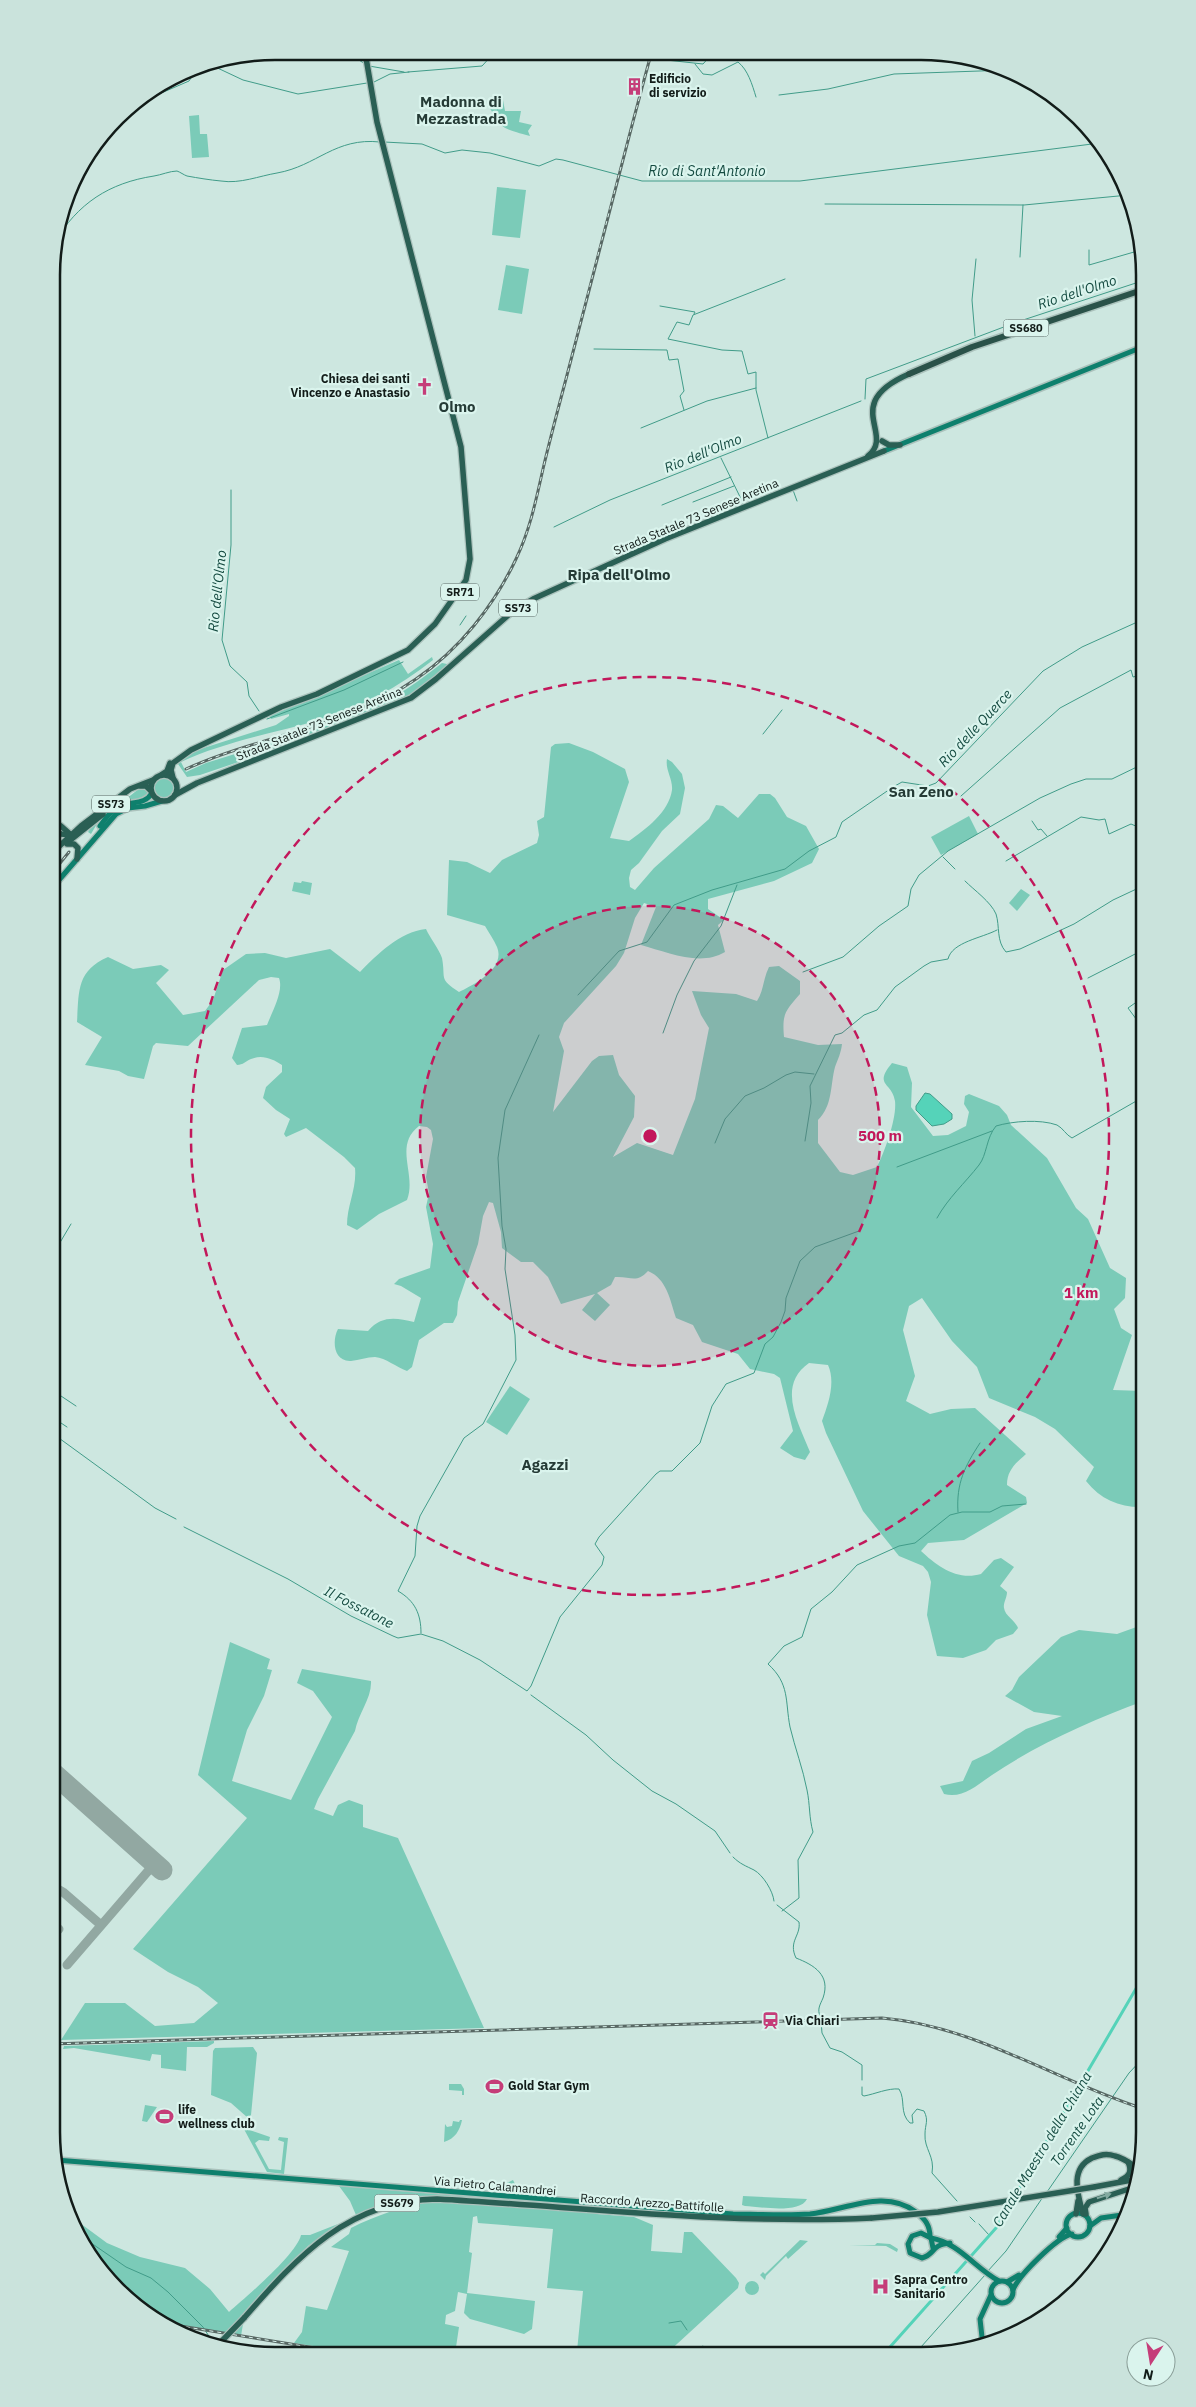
<svg xmlns="http://www.w3.org/2000/svg" width="1196" height="2407" viewBox="0 0 1196 2407" font-family="'IBM Plex Sans',sans-serif">
  <rect width="100%" height="100%" fill="#cde7e0"/>
  <g fill="#7bcbb8">
    <path d="M 503,100 L 505,111 L 521,111 L 519,122 L 532,125 L 528,131 L 530,136 C 500,128 502,129 487,103 L 497,104 Z"/>
    <polygon points="199,115 200,134 207,134 209,157 192,158 189,116"/>
    <polygon points="497,187 526,190 520,238 492,235"/>
    <polygon points="506,265 529,269 522,314 498,310"/>
    <path d="M 432,657 L 433,660 C 399,687 360,708 319,720 C 274,733 224,742 181,762 L 186,772 L 206,763 C 267,744 331,729 388,700 C 407,690 424,677 442,663 L 447,664 L 447,668 L 416,691 L 398,701 L 277,749 L 200,775 L 187,777 L 178,764 L 180,760 L 191,752 L 276,725 L 289,716 L 289,714 L 271,719 L 270,716 L 399,660 L 408,674 Z"/>
    <path d="M 569,743 L 593,752 L 625,769 L 629,782 L 610,838 L 629,841 C 646,829 669,812 672,790 C 673,779 665,770 667,759 L 672,762 L 682,774 L 685,788 L 680,814 L 662,831 L 639,863 L 631,870 L 629,878 L 630,887 L 635,890 L 654,868 L 709,819 L 716,805 L 723,806 L 738,818 L 759,794 L 770,794 L 775,798 L 787,817 L 806,826 L 819,849 L 812,863 L 774,881 L 708,899 L 708,909 L 724,920 L 718,925 L 725,952 C 700,967 667,952 641,945 L 656,907 L 644,903 L 635,918 L 624,953 L 616,966 L 564,1023 L 559,1037 L 564,1051 L 553,1112 L 592,1061 L 599,1056 L 613,1055 L 619,1075 L 635,1096 L 634,1117 L 613,1157 L 637,1143 L 673,1155 L 695,1099 L 709,1028 L 701,1015 L 692,991 L 736,994 L 757,1001 C 764,990 763,979 769,967 L 779,966 L 800,981 L 800,994 C 785,1011 782,1014 784,1037 L 818,1045 L 842,1044 C 841,1053 838,1059 835,1067 C 830,1086 833,1105 818,1120 L 818,1143 L 840,1172 L 853,1175 L 877,1167 C 885,1151 897,1118 895,1101 C 892,1082 873,1086 892,1063 L 907,1067 L 912,1083 L 911,1107 L 933,1136 L 948,1135 L 966,1126 L 969,1112 L 964,1104 L 965,1096 L 969,1094 L 999,1106 L 1007,1115 L 1011,1125 L 1047,1158 L 1076,1208 L 1088,1219 L 1110,1268 L 1126,1278 L 1125,1298 L 1114,1309 L 1121,1328 L 1132,1335 L 1113,1390 L 1143,1391 L 1144,1388 L 1144,1507 C 1121,1508 1101,1500 1086,1481 L 1094,1467 L 1055,1429 L 1035,1417 L 989,1398 L 977,1367 L 952,1341 L 922,1298 L 909,1306 L 903,1330 L 915,1376 L 906,1401 L 930,1414 L 951,1409 L 975,1408 L 1026,1454 C 1016,1463 1007,1470 1007,1485 L 1026,1497 L 1027,1503 L 964,1540 L 928,1543 L 921,1551 C 937,1566 957,1581 981,1574 L 994,1560 L 1001,1558 L 1014,1567 L 1000,1586 L 1007,1592 C 1007,1598 1003,1603 1004,1608 C 1005,1616 1015,1620 1018,1628 L 1013,1634 L 996,1640 L 986,1650 L 963,1658 L 937,1656 L 927,1615 L 931,1582 L 928,1572 L 923,1566 L 899,1556 L 863,1511 L 826,1433 L 822,1421 C 828,1404 836,1383 828,1365 L 809,1363 C 776,1386 799,1424 810,1452 L 805,1460 L 794,1457 L 780,1448 L 793,1431 L 780,1378 L 774,1374 L 750,1369 L 738,1354 L 702,1342 L 693,1325 L 676,1318 C 670,1300 667,1279 648,1271 C 636,1284 631,1276 615,1277 L 611,1285 L 597,1293 L 610,1305 L 595,1321 L 582,1310 L 595,1294 L 561,1304 L 548,1277 L 533,1262 L 521,1262 L 502,1248 L 501,1232 L 493,1203 L 489,1202 L 483,1216 L 478,1244 L 458,1302 L 457,1315 L 453,1323 L 444,1323 L 419,1340 L 412,1367 L 407,1371 C 396,1367 386,1358 375,1357 C 367,1357 359,1360 351,1361 C 333,1362 332,1340 338,1329 L 368,1331 C 382,1315 396,1318 414,1322 L 421,1298 L 401,1286 L 394,1284 L 399,1279 L 430,1268 L 433,1244 L 426,1207 L 429,1193 L 426,1177 L 433,1139 L 431,1130 L 427,1127 L 419,1126 C 393,1146 417,1174 407,1200 L 379,1214 L 357,1230 L 347,1225 C 347,1205 357,1188 355,1168 L 344,1157 L 306,1128 L 286,1137 L 284,1134 L 290,1119 L 276,1110 L 263,1098 L 266,1087 L 282,1072 L 282,1065 C 273,1059 262,1054 251,1059 C 246,1061 243,1065 237,1065 L 232,1058 L 242,1028 L 267,1025 C 272,1012 284,991 279,978 L 271,977 L 259,980 L 188,1046 L 156,1043 L 153,1046 L 144,1079 L 128,1076 L 119,1071 L 85,1065 L 102,1037 L 77,1022 C 79,992 76,971 108,957 L 133,969 L 161,965 L 169,970 L 156,983 L 183,1015 L 205,1011 L 213,1000 L 223,970 L 246,954 L 265,953 L 286,958 L 330,949 L 360,972 C 378,954 399,932 426,929 C 430,938 439,949 442,958 C 446,979 438,978 459,992 C 473,985 506,969 497,947 C 494,940 489,933 485,926 L 447,915 L 449,860 L 467,862 L 490,873 L 502,860 L 537,843 L 539,835 L 537,821 L 544,817 L 551,747 L 555,744 Z"/>
    <circle cx="164" cy="788" r="10"/>
    <polygon points="140,788 145,788 149,791 148,797 123,804 102,822 98,822 91,834 88,832 93,825"/>
    <polygon points="969,816 978,834 941,855 931,837"/>
    <polygon points="302,881 312,883 310,895 292,891 294,882 301,883"/>
    <polygon points="1021,889 1030,895 1017,911 1009,903"/>
    <polygon points="510,1386 530,1399 507,1435 486,1422"/>
    <path d="M 1142,1625 L 1144,1627 L 1144,1701 C 1092,1720 1038,1744 992,1775 C 977,1785 963,1799 944,1794 L 940,1786 L 963,1781 L 972,1761 L 989,1753 L 1026,1729 L 1062,1716 L 1034,1712 L 1005,1696 L 1012,1690 L 1019,1677 L 1061,1637 L 1079,1630 L 1117,1634 Z"/>
    <path d="M 230,1642 L 270,1659 L 267,1669 L 272,1670 L 264,1696 L 247,1730 L 232,1781 L 291,1800 L 332,1717 L 313,1691 L 297,1683 L 302,1669 L 371,1681 C 372,1698 358,1714 355,1731 L 318,1799 L 314,1809 L 333,1816 L 338,1805 L 349,1800 L 363,1805 L 363,1827 L 398,1838 L 484,2028 L 61,2040 L 85,2003 L 125,2003 L 155,2026 L 194,2023 L 218,2003 L 198,1987 L 168,1972 L 133,1949 L 247,1818 L 198,1775 Z"/>
    <polygon points="214,2041 214,2043 207,2047 187,2047 186,2071 161,2068 161,2055 152,2054 150,2061 74,2048 63,2049 64,2046"/>
    <polygon points="253,2047 257,2053 251,2115 248,2118 231,2103 211,2095 213,2051 215,2048"/>
    <polygon points="449,2084 461,2084 464,2089 464,2095 462,2095 462,2091 449,2090"/>
    <polygon points="145,2105 157,2107 147,2122 142,2121"/>
    <polygon points="238,2118 247,2129 270,2137 269,2141 259,2140 255,2143 269,2169 281,2170 284,2142 278,2140 279,2137 288,2138 284,2174 267,2172"/>
    <path d="M 460,2120 L 462,2120 C 460,2130 455,2139 444,2142 L 445,2124 L 447,2127 L 452,2126 L 453,2121 L 459,2122 Z"/>
    <polygon points="513,2180 520,2194 494,2192 493,2190"/>
    <polygon points="339,2186 473,2197 415,2197 394,2201 356,2215 350,2201"/>
    <path d="M 743,2196 L 807,2199 C 800,2214 760,2207 745,2206 L 742,2205 Z"/>
    <path d="M 429,2202 L 593,2211 L 597,2214 L 634,2217 L 653,2225 L 651,2251 L 682,2253 L 684,2232 L 692,2232 L 736,2278 L 739,2283 L 738,2288 L 665,2355 L 587,2355 L 577,2351 L 583,2291 L 547,2288 L 553,2229 L 478,2223 L 477,2216 L 473,2217 L 469,2252 L 472,2253 L 467,2293 L 535,2301 L 532,2329 L 524,2334 L 470,2319 L 464,2313 L 467,2294 L 458,2292 L 455,2311 L 446,2315 L 445,2324 L 459,2327 L 455,2354 L 364,2354 L 294,2343 L 302,2332 L 306,2306 L 327,2310 L 349,2251 L 331,2247 L 349,2234 L 351,2228 C 377,2215 401,2207 429,2202 Z"/>
    <path d="M 69,2215 L 107,2243 L 140,2257 L 185,2268 L 210,2289 L 229,2312 C 245,2298 297,2254 301,2235 L 310,2235 L 338,2224 L 308,2246 L 241,2316 L 244,2318 L 241,2336 L 162,2323 L 128,2300 L 89,2256 Z"/>
    <polygon points="800,2240 808,2241 788,2259 786,2256 766,2276 765,2280 760,2275 763,2272 765,2274"/>
    <polygon points="877,2243 890,2244 898,2249 897,2252 886,2246 849,2245 875,2245"/>
    <circle cx="752" cy="2288" r="7"/>
  </g>
  <polygon fill="#55d3b9" stroke="#419c89" points="925,1093 930,1094 952,1114 952,1119 944,1124 932,1126 916,1110 916,1106"/>
  <g fill="none" stroke-linecap="round" stroke-linejoin="round">
    <g stroke="#419c89" stroke-width="1">
      <polyline points="347,52 365,64"/>
      <polyline points="657,59 703,64 712,54"/>
      <polyline points="209,64 243,80 298,94 367,83"/>
      <path d="M 695,64 L 703,74 L 712,75 L 738,62 C 748,70 752,84 756,97"/>
      <polyline points="369,66 404,72"/>
      <polyline points="989,71 989,64"/>
      <polyline points="408,72 482,66 494,53"/>
      <polyline points="374,82 390,74 409,72"/>
      <polyline points="779,95 828,89 894,74 1008,70"/>
      <polyline points="139,100 159,94 189,81 199,66"/>
      <polyline points="384,142 422,144 445,153 462,150 490,153 539,166 556,159 563,160 642,181 800,181 1100,143"/>
      <polyline points="825,204 1024,205 1129,195"/>
      <path d="M 54,243 C 78,203 109,183 154,176 C 161,175 170,171 177,171 C 180,172 184,175 187,176 C 198,178 210,180 221,181 C 240,184 259,176 277,173 C 317,166 335,137 380,142"/>
      <polyline points="1089,250 1089,265 1141,250"/>
      <polyline points="1020,257 1023,205"/>
      <polyline points="1140,280 1141,253"/>
      <polyline points="660,306 695,312 694,314"/>
      <polyline points="975,336 972,300 976,259"/>
      <polyline points="594,349 667,350 669,360 678,359 684,391 680,396 684,410"/>
      <polyline points="865,399 866,379 1017,322 1145,280"/>
      <polyline points="641,428 707,401 756,388"/>
      <polyline points="768,438 756,390 756,372 748,374 742,351 722,350 668,339 677,322 689,325 693,315 785,279"/>
      <polyline points="721,458 744,505"/>
      <polyline points="231,490 231,545 222,640 230,666 247,682 249,696 259,711"/>
      <polyline points="793,490 797,501"/>
      <polyline points="693,502 734,486"/>
      <polyline points="662,505 731,477"/>
      <polyline points="554,527 610,500 861,401"/>
      <polyline points="460,625 466,616"/>
      <polyline points="267,719 344,690 403,662"/>
      <polyline points="763,734 782,710"/>
      <polyline points="961,796 1060,708 1131,670 1133,677 1145,674"/>
      <polyline points="1032,821 1038,830 1041,829 1047,836"/>
      <polyline points="943,857 955,869"/>
      <polyline points="1006,861 1081,817 1099,820 1105,819 1109,834 1131,824 1145,830"/>
      <path d="M 965,881 C 974,890 991,902 996,914 C 1000,926 996,941 1006,952 L 1020,949 L 1074,924 L 1113,900 L 1145,885"/>
      <polyline points="803,972 843,957 879,926 908,906 911,889 919,875 948,851 1040,798 1071,784 1086,779 1112,779 1145,763"/>
      <polyline points="1088,978 1145,949"/>
      <polyline points="578,995 619,951 647,942 674,905 712,890 785,869 809,851 836,837 842,822 893,787 902,782 928,786 936,783 1043,671 1082,647 1144,619"/>
      <polyline points="1145,1031 1128,1008 1145,996"/>
      <polyline points="663,1033 677,995 694,961 721,926 737,885"/>
      <path d="M 805,1141 L 811,1103 L 810,1086 L 835,1035 L 842,1033 L 864,1015 L 877,1010 L 895,987 L 924,966 L 931,962 L 948,959 C 952,942 982,938 997,930"/>
      <polyline points="715,1143 725,1119 745,1096 764,1088 786,1075 795,1072 814,1074"/>
      <polyline points="897,1167 992,1131"/>
      <path d="M 937,1218 C 948,1198 965,1183 979,1165 C 987,1155 986,1138 996,1126 C 1013,1121 1040,1119 1057,1125 C 1063,1128 1066,1135 1072,1138 L 1145,1096"/>
      <polyline points="52,1256 71,1224"/>
      <polyline points="52,1390 76,1406"/>
      <polyline points="52,1417 67,1427"/>
      <polyline points="52,1433 155,1508 176,1519"/>
      <path d="M 958,1512 C 956,1483 965,1466 980,1443"/>
      <polyline points="184,1527 288,1579 351,1616 393,1636 398,1638 421,1634 443,1641 480,1660 527,1691 531,1686 560,1617 602,1565 604,1557 595,1544 599,1537 656,1474 660,1471 672,1471 700,1443 712,1406 726,1384 754,1373 765,1344 773,1337 781,1322 785,1311 786,1298 800,1261 815,1247 859,1231"/>
      <path d="M 421,1633 C 421,1614 415,1601 398,1591 L 415,1556 L 417,1526 L 420,1516 L 464,1438 L 483,1424 L 516,1360 L 515,1335 L 505,1269 L 506,1249 L 502,1226 L 498,1158 L 505,1110 L 539,1035"/>
      <polyline points="531,1695 586,1735 613,1760 652,1791 676,1804 715,1831 730,1853"/>
      <path d="M 733,1857 C 740,1864 746,1866 754,1870 C 763,1875 773,1891 774,1901"/>
      <path d="M 777,1905 L 799,1922 C 801,1936 788,1941 796,1958 C 814,1965 831,1975 823,1998 C 820,2005 817,2009 820,2016"/>
      <path d="M 782,1911 L 799,1898 L 798,1860 L 813,1832 C 809,1818 810,1804 807,1790 C 803,1769 795,1748 790,1727 C 785,1701 790,1684 768,1664 L 784,1646 L 802,1637 L 811,1609 L 832,1592 L 857,1565 L 899,1546 L 915,1543 L 950,1515 L 962,1512 L 990,1512 L 1002,1506 L 1026,1504"/>
      <polyline points="821,2021 822,2033 830,2048 842,2052 862,2065 862,2080"/>
      <path d="M 862,2087 L 862,2095 L 864,2096 C 875,2094 888,2088 899,2089 C 906,2100 899,2113 910,2123 L 913,2123 L 912,2115 L 917,2109 L 924,2111 C 929,2121 925,2124 925,2134 C 924,2149 935,2156 932,2173 L 957,2201"/>
      <polyline points="1047,2192 1129,2073 1144,2057"/>
      <polyline points="970,2217 975,2222"/>
      <polyline points="979,2224 989,2235"/>
      <polyline points="78,2234 126,2267 151,2278 168,2292 203,2327 214,2344"/>
      <polyline points="987,2272 1006,2251 1043,2197"/>
      <polyline points="669,2323 681,2321 687,2330"/>
      <polyline points="703,2346 714,2355"/>
      <polyline points="913,2356 985,2275"/>
    </g>
    <polyline stroke="#55d3b9" stroke-width="3" points="882,2356 996,2228 1144,1975"/>
    <g stroke="#92a8a2" stroke-width="9">
      <polyline points="51,1891 58,1889 63,1892 101,1925"/>
      <polyline points="51,1938 59,1929"/>
      <polyline points="67,1965 155,1863"/>
    </g>
    <polyline stroke="#92a8a2" stroke-width="21" points="52,1772 162,1870"/>
    <defs>
      <g id="secondary">
        <polyline points="884,451 1145,346"/>
        <path d="M 100,826 C 106,818 111,810 120,806 C 132,801 145,805 152,793"/>
        <polyline points="52,888 116,814 128,808 145,806 162,801"/>
        <path d="M 56,2160 L 733,2214 C 758,2214 785,2216 810,2214 C 846,2210 885,2188 916,2212 C 925,2219 930,2225 930,2237"/>
        <circle cx="1078" cy="2225" r="12"/>
        <polyline points="1090,2226 1101,2218 1129,2214"/>
        <polyline points="1059,2237 1067,2228"/>
        <path d="M 931,2238 C 959,2243 975,2268 999,2281"/>
        <path d="M 933,2248 L 931,2238 L 921,2233 L 912,2236 L 908,2244 L 910,2253 L 922,2258 C 936,2254 930,2245 950,2243"/>
        <circle cx="1002" cy="2292" r="11"/>
        <polyline points="1007,2282 1019,2275"/>
        <path d="M 1013,2290 C 1018,2276 1057,2237 1072,2234"/>
        <polyline points="983,2346 980,2319 991,2295"/>
      </g>
      <g id="primary">
        <polyline points="882,441 889,445 900,445"/>
        <path d="M 868,456 C 896,434 840,404 909,374"/>
        <circle cx="164" cy="788" r="13"/>
        <polyline points="161,775 167,771 170,763"/>
        <polyline points="173,778 171,770 173,763 191,750 281,707 317,694 408,650 435,624 466,580 470,559 461,447 377,122 365,52"/>
        <polyline points="140,786 146,786 151,791"/>
        <polyline points="175,795 197,783 411,698 436,679 513,611 533,599 665,539 884,451"/>
        <polyline points="61,826 70,834"/>
        <polyline points="58,832 61,834 71,835"/>
        <polyline points="69,841 103,814"/>
        <polyline points="67,844 74,844 78,848 77,859"/>
        <polyline points="53,852 81,826 130,789 153,780"/>
        <path d="M 1121,2180 C 1130,2176 1132,2171 1128,2162"/>
        <polyline points="1094,2187 1137,2179"/>
        <polyline points="1076,2214 1078,2201"/>
        <path d="M 1083,2214 C 1078,2195 1069,2169 1092,2158 C 1100,2155 1106,2153 1115,2156 C 1124,2158 1131,2164 1139,2169"/>
        <polyline points="1086,2214 1085,2208 1089,2202 1135,2187"/>
        <path d="M 244,2318 C 298,2256 349,2200 437,2199 C 582,2207 726,2225 872,2218"/>
      </g>
      <polyline id="trunk" points="909,374 972,347 1145,289"/>
    </defs>
    <use href="#secondary" stroke="#abc2bc" stroke-width="8"/>
    <use href="#primary" stroke="#abc2bc" stroke-width="8"/>
    <use href="#trunk" stroke="#abc2bc" stroke-width="9"/>
    <use href="#secondary" stroke="#0e806d" stroke-width="5"/>
    <use href="#primary" stroke="#2a5f54" stroke-width="5.5"/>
    <use href="#trunk" stroke="#2a5249" stroke-width="6"/>
    <defs>
      <g id="rail">
        <path d="M 186,769 C 261,735 347,727 416,679 C 459,650 494,606 516,559 C 530,530 536,500 543,469 C 550,439 558,409 566,379 C 594,270 622,162 651,54"/>
        <polyline points="53,872 69,852"/>
        <path d="M 51,2044 L 882,2018 C 976,2026 1056,2081 1144,2109"/>
        <polyline points="162,2323 352,2354"/>
      </g>
    </defs>
    <use href="#rail" stroke="#586864" stroke-width="3"/>
    <use href="#rail" stroke="#daf4ed" stroke-width="1" stroke-dasharray="4" stroke-linecap="butt"/>
    <defs>
      <g id="primary-bridge">
        <polyline points="872,2218 938,2212 1094,2187"/>
        <polyline points="218,2345 244,2318"/>
      </g>
    </defs>
    <use href="#primary-bridge" stroke="#abc2bc" stroke-width="8" stroke-linecap="butt"/>
    <use href="#primary-bridge" stroke="#2a5f54" stroke-width="5.5"/>
  </g>
  <defs><path id="oneway-solid" d="M-6-.8H1V-3.2L6.5 0L1 3.2V.8H-6Z" transform="scale(1.25)"/></defs>
  <use fill="#82aaa0" href="#oneway-solid" transform="translate(1104 2196) rotate(-18)"/>
  <circle cx="650" cy="1136" r="230" fill="#c2185b" fill-opacity=".12"/>
  <g fill="none" stroke="#c2185b" stroke-width="2.5" stroke-dasharray="9 6">
    <circle cx="650" cy="1136" r="230"/>
    <circle cx="650" cy="1136" r="459"/>
  </g>
  <defs>
    <symbol id="building-bare" viewBox="-9 -9 18 18"><path d="M-4-6H4V6H1V3H-1V6H-4ZM-2.5-4.3h1.7v1.8h-1.7ZM.8-4.3h1.7v1.8H.8ZM-2.5-1h1.7V.8h-1.7ZM.8-1h1.7V.8H.8Z" fill="#c53d79" stroke="#daf4ed" stroke-width="2.5" paint-order="stroke"/></symbol>
    <symbol id="church-bare" viewBox="-9 -9 18 18"><path d="M-1.2-6h2.4v3.5h3.3v2.4h-3.3V6h-2.4V-.1h-3.3v-2.4h3.3Z" fill="#c53d79" stroke="#daf4ed" stroke-width="2.5" paint-order="stroke"/></symbol>
    <symbol id="station-bare" viewBox="-9 -9 18 18"><path d="M-3-6H3Q5-6 5-4V2Q5 4 3 4L4.5 6H3L1.5 4h-3L-3 6H-4.5L-3 4Q-5 4-5 2V-4Q-5-6-3-6ZM-3.5-4v3h7v-3ZM-3.5 1v1.5H-2V1ZM2 1v1.5H3.5V1Z" fill="#c53d79" stroke="#daf4ed" stroke-width="2.5" paint-order="stroke"/></symbol>
    <symbol id="stadium-bare" viewBox="-9 -9 18 18"><path d="M0-5a6.5 5 0 1 0 0 10a6.5 5 0 1 0 0-10ZM-3.5-1.8h7v3.6h-7Z" fill="#c53d79" stroke="#daf4ed" stroke-width="2.5" paint-order="stroke"/></symbol>
    <symbol id="hospital-bare" viewBox="-9 -9 18 18"><path d="M-5-5h3v3.5h4V-5h3V5h-3V1.5h-4V5h-3Z" fill="#c53d79" stroke="#daf4ed" stroke-width="2.5" paint-order="stroke"/></symbol>
  </defs>
  <g fill-rule="evenodd">
    <use href="#building-bare" x="622" y="74" width="25" height="25"/>
    <use href="#church-bare" x="412" y="374" width="25" height="25"/>
    <use href="#station-bare" x="758" y="2008" width="25" height="25"/>
    <use href="#stadium-bare" x="482" y="2074" width="25" height="25"/>
    <use href="#stadium-bare" x="152" y="2104" width="25" height="25"/>
    <use href="#hospital-bare" x="868" y="2274" width="25" height="25"/>
  </g>
  <g text-anchor="middle" stroke-width="4.5" stroke-linejoin="round" paint-order="stroke">
    <g fill="#daf4ed" stroke="#4e5d59" stroke-width="1">
      <rect x="1003.5" y="319.5" width="45" height="17" rx="4"/>
      <rect x="441" y="583.5" width="38" height="17" rx="4"/>
      <rect x="499" y="599.5" width="38" height="17" rx="4"/>
      <rect x="92" y="795.5" width="38" height="17" rx="4"/>
      <rect x="374.5" y="2194.5" width="45" height="17" rx="4"/>
    </g>
    <g font-size="11" font-weight="bold" fill="#121c19">
      <text x="1026" y="332">SS680</text>
      <text x="460" y="596">SR71</text>
      <text x="518" y="612">SS73</text>
      <text x="111" y="808">SS73</text>
      <text x="397" y="2207">SS679</text>
    </g>
    <g font-size="12" font-weight="bold" fill="#121c19" stroke="#daf4ed" text-anchor="start">
      <text x="649" y="83">Edificio<tspan x="649" dy="14">di servizio</tspan></text>
      <text x="410" y="383" text-anchor="end">Chiesa dei santi<tspan x="410" dy="14">Vincenzo e Anastasio</tspan></text>
      <text x="785" y="2025">Via Chiari</text>
      <text x="508" y="2090">Gold Star Gym</text>
      <text x="178" y="2114">life<tspan x="178" dy="14">wellness club</tspan></text>
      <text x="894" y="2284">Sapra Centro<tspan x="894" dy="14">Sanitario</tspan></text>
    </g>
    <g font-size="12" fill="#121c19" stroke="#daf4ed">
      <text transform="translate(696 517) rotate(-23)" y="4">Strada Statale 73 Senese Aretina</text>
      <text transform="translate(319 724) rotate(-22)" y="4">Strada Statale 73 Senese Aretina</text>
      <text transform="translate(495 2186) rotate(5)" y="4">Via Pietro Calamandrei</text>
      <text transform="translate(652 2203) rotate(4)" y="4">Raccordo Arezzo-Battifolle</text>
    </g>
    <g font-size="14" font-style="italic" fill="#154b41" stroke="#daf4ed">
      <text x="707" y="176">Rio di Sant'Antonio</text>
      <text transform="translate(1077 292) rotate(-18)" y="5">Rio dell'Olmo</text>
      <text transform="translate(703 453) rotate(-22)" y="5">Rio dell'Olmo</text>
      <text transform="translate(217 591) rotate(-84)" y="5">Rio dell'Olmo</text>
      <text transform="translate(975 728) rotate(-47)" y="5">Rio delle Querce</text>
      <text transform="translate(359 1607) rotate(27)" y="5">Il Fossatone</text>
      <text transform="translate(1077 2131) rotate(-55)" y="5">Torrente Lota</text>
      <text transform="translate(1042 2149) rotate(-59)" y="5">Canale Maestro della Chiana</text>
    </g>
    <g font-size="15" font-weight="bold" fill="#253b36" stroke="#daf4ed">
      <text x="461" y="107">Madonna di<tspan x="461" dy="17">Mezzastrada</tspan></text>
      <text x="457" y="412">Olmo</text>
      <text x="619" y="580">Ripa dell'Olmo</text>
      <text x="921" y="797">San Zeno</text>
      <text x="545" y="1470">Agazzi</text>
    </g>
  </g>
  <path d="M0 0H1196V2407H0ZM275 60H921A215 215 0 0 1 1136 275V2132A215 215 0 0 1 921 2347H275A215 215 0 0 1 60 2132V275A215 215 0 0 1 275 60Z" fill="#cae3dc" fill-rule="evenodd"/>
  <path fill="none" stroke="#121c19" stroke-width="2.5" d="M275 60H921A215 215 0 0 1 1136 275V2132A215 215 0 0 1 921 2347H275A215 215 0 0 1 60 2132V275A215 215 0 0 1 275 60Z"/>
  <circle cx="650" cy="1136" r="8" fill="#c2185b" stroke="#daf4ed" stroke-width="2.5"/>
  <g font-size="15" text-anchor="middle" font-weight="bold" fill="#c2185b" stroke="#daf4ed" stroke-width="4.5" stroke-linejoin="round" paint-order="stroke">
    <text x="880" y="1141">500 m</text>
    <text x="1081" y="1298">1 km</text>
  </g>
  <g transform="translate(1151 2362) rotate(192)"><circle r="24" fill="#daf4ed" stroke="#8a9e98"/>
  <path d="M0-4L9 19L0 12L-9 19Z" fill="#c53d79"/>
  <text y="-8" font-size="14" font-weight="bold" text-anchor="middle" fill="#121c19">N</text>
  </g>
</svg>
